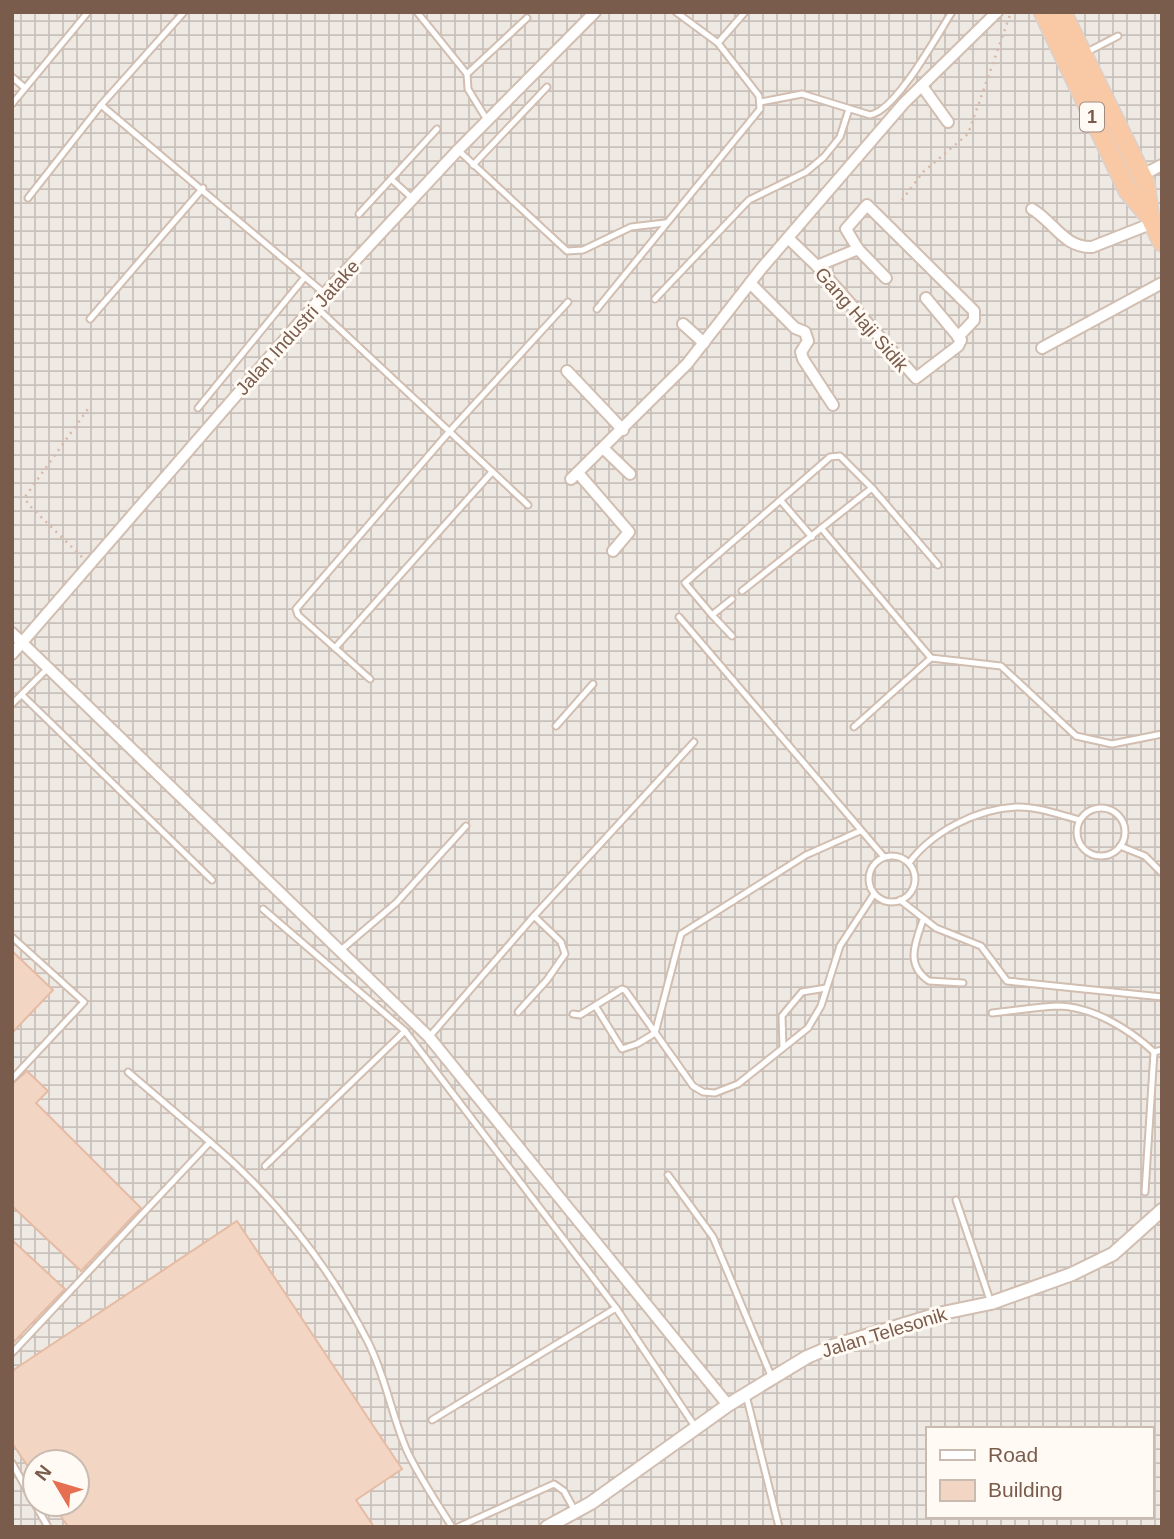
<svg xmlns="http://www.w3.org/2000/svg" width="1174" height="1539" viewBox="0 0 1174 1539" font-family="Helvetica,sans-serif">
  <defs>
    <pattern id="industrial-grid" width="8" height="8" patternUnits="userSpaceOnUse" patternTransform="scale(1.75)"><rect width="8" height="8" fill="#efe9e4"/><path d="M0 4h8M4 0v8" fill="none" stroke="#c7c0bb"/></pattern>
  </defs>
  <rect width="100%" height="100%" fill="#fdf6ec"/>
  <path fill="url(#industrial-grid)" fill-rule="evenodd" d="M 12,12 L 1162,12 L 1162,1527 L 12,1527 ZM 927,1429 L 1151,1429 L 1151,1516 L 927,1516 ZM 35,1462 L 77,1462 L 77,1504 L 35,1504 Z"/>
  <g fill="#f3d5c3" stroke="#e6bba3" stroke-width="2">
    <polygon points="12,951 53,990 12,1033"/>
    <polygon points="27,1071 48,1091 36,1103 141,1208 81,1271 12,1206 12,1084"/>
    <polygon points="237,1221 402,1469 356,1500 374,1527 68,1527 53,1504 77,1504 77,1462 35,1462 35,1477 12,1443 12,1371"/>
    <polygon points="12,1240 65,1289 12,1344"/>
  </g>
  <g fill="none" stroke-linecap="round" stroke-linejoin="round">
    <defs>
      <g id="service">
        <polyline points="417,12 467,74 468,89 487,120"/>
        <polyline points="676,12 718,43"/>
        <polyline points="1087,52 1118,36"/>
        <polyline points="467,74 527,18"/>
        <polyline points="12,77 25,88"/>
        <path d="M 761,102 L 802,94 L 870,115 C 896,111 937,35 952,12"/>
        <polyline points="12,104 88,12"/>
        <polyline points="101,105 324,293"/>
        <polyline points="458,150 567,251 583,250 631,227 665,223"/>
        <polyline points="473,165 547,87"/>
        <polyline points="391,179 412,198"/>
        <polyline points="28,198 101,105 184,12"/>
        <polyline points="359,214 437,129"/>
        <polyline points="655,299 749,200 806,172 824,157 840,137 849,109"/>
        <polyline points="314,305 528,505"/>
        <polyline points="597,309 760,109 759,96 718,43 745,12"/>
        <polyline points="90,319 203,188"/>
        <polyline points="198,408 305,277"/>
        <polyline points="781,501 812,537"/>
        <polyline points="822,529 931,658 1001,666 1076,736 1112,744 1162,734"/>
        <polyline points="742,591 872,488 938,565"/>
        <polyline points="712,615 685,583 830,457 840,456 872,488"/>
        <polyline points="679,617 884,857"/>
        <polyline points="732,636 712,615 732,599"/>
        <polyline points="335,648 492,472"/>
        <polyline points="370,679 298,615 296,609 449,432 568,302"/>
        <polyline points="22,695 212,880"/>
        <polyline points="12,704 47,669"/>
        <polyline points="556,726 593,684"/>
        <polyline points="854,727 931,658"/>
        <circle cx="1101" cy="832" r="24"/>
        <polyline points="1120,846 1145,856 1162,873"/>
        <circle cx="892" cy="879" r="23"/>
        <path d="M 909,863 C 932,832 976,809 1016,807 C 1036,806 1060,815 1080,820"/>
        <polyline points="900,900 936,928 981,946 1007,981 1162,997"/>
        <polyline points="263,909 405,1031 616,1308 696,1428"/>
        <path d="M 923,920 C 915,943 905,965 929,981 L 963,983"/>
        <polyline points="12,937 84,1002 12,1079"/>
        <polyline points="341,950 396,903 466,826"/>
        <polyline points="596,1007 622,1049 637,1044 655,1033 681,934 806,855 860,831"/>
        <polyline points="518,1012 547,980 565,954 561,942 534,916"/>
        <path d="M 992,1013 C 1013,1011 1036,1007 1057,1006 C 1092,1006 1129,1029 1154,1052 L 1162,1050"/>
        <polyline points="573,1014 580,1015 622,989 625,990 693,1086 703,1092 715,1093 738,1084 808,1028 821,1006 840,946 874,894"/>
        <polyline points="430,1036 534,916 694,742"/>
        <polyline points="783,1047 782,1016 802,992 826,988"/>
        <polyline points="128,1072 210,1142"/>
        <polyline points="265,1166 405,1031"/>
        <polyline points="668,1175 713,1237 772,1378"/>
        <polyline points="1145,1192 1154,1052"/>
        <polyline points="956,1200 991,1303"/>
        <path d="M 12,1353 L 210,1142 C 274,1196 330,1267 368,1342 C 386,1377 392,1418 408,1453 C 420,1478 437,1503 452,1527"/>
        <polyline points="746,1395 779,1527"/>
        <polyline points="432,1420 616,1308"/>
        <polyline points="12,1463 35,1504"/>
        <polyline points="35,1504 48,1527"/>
        <polyline points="458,1527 554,1484 564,1491 575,1511"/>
      </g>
      <g id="minor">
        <polyline points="922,86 948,122"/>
        <polyline points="1142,175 1162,165"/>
        <path d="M 1032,209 C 1054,222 1064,248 1092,247 L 1153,223"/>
        <polyline points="788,238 817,266 916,378 958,346 961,340 926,298"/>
        <polyline points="858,249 846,229 867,205 974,311 974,320 958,337"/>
        <polyline points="817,266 858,249 886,278"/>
        <polyline points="750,283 795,328 805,332 808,341 801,352 803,359 833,405"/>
        <polyline points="683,324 704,343"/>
        <polyline points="1042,348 1162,283"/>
        <polyline points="567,371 623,430"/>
        <polyline points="604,449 630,474"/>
        <polyline points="578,473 629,532 613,551"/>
        <polyline points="571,479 687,364 761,269 904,103 997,12"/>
        <polyline points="12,633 429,1037 728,1405"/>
        <polyline points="12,654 325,293 458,150 595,12"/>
      </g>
      <polyline id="tertiary" points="547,1527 591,1503 728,1405 807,1357 833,1346 938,1314 991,1303 1072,1274 1113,1254 1162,1210"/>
      <g id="trunk">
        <polyline points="1043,12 1128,191 1150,217 1162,242"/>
        <polyline points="1062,12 1145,182 1150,217"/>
      </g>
    </defs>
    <use href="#service" stroke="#d1beb0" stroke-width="9"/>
    <use href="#minor" stroke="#d1beb0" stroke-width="14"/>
    <use href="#tertiary" stroke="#d1beb0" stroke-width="16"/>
    <use href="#trunk" stroke="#dad1cd" stroke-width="21"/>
    <g stroke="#d9b8a5" stroke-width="2.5" stroke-dasharray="2 5" stroke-linecap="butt">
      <polyline points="902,200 923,172 968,134 1011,12"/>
      <polyline points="82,557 28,504 25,497 90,406"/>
    </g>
    <use href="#service" stroke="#fff" stroke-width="5"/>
    <use href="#minor" stroke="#fff" stroke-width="10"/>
    <use href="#tertiary" stroke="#fff" stroke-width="12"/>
    <use href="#trunk" stroke="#f9c8a4" stroke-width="18"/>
  </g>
  <g text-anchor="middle" stroke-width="6" stroke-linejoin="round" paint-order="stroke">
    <rect fill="#fffaf3" stroke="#a28b7f" stroke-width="2" x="1080" y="102.5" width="24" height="29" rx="5"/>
    <g font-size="18" font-weight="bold" fill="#7a5c4d">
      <text x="1092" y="123">1</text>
    </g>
    <g font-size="19" fill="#7a5c4d" stroke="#fffaf3">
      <text transform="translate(862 319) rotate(49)" y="7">Gang Haji Sidik</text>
      <text transform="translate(297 327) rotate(-48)" y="7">Jalan Industri Jatake</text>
      <text transform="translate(884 1332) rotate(-17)" y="7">Jalan Telesonik</text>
    </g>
  </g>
  <rect width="1174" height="1539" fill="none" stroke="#7a5c4d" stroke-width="28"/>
  <rect x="926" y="1427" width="228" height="91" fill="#fffaf3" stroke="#cabbb1" stroke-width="2"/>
  <rect x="940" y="1450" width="35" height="10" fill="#ffffff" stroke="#cabbb1" stroke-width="2"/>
  <text x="988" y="1462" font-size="21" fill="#7a5c4d">Road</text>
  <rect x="940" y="1480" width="35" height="21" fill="#f3d5c3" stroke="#cabbb1" stroke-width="2"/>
  <text x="988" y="1497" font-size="21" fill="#7a5c4d">Building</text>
  <g transform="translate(56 1483) rotate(308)"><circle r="33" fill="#fffaf3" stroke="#cabbb1" stroke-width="2"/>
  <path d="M0-5L12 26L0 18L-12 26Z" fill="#e76f51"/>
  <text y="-10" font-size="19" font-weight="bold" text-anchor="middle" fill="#7a5c4d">N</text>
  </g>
</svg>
